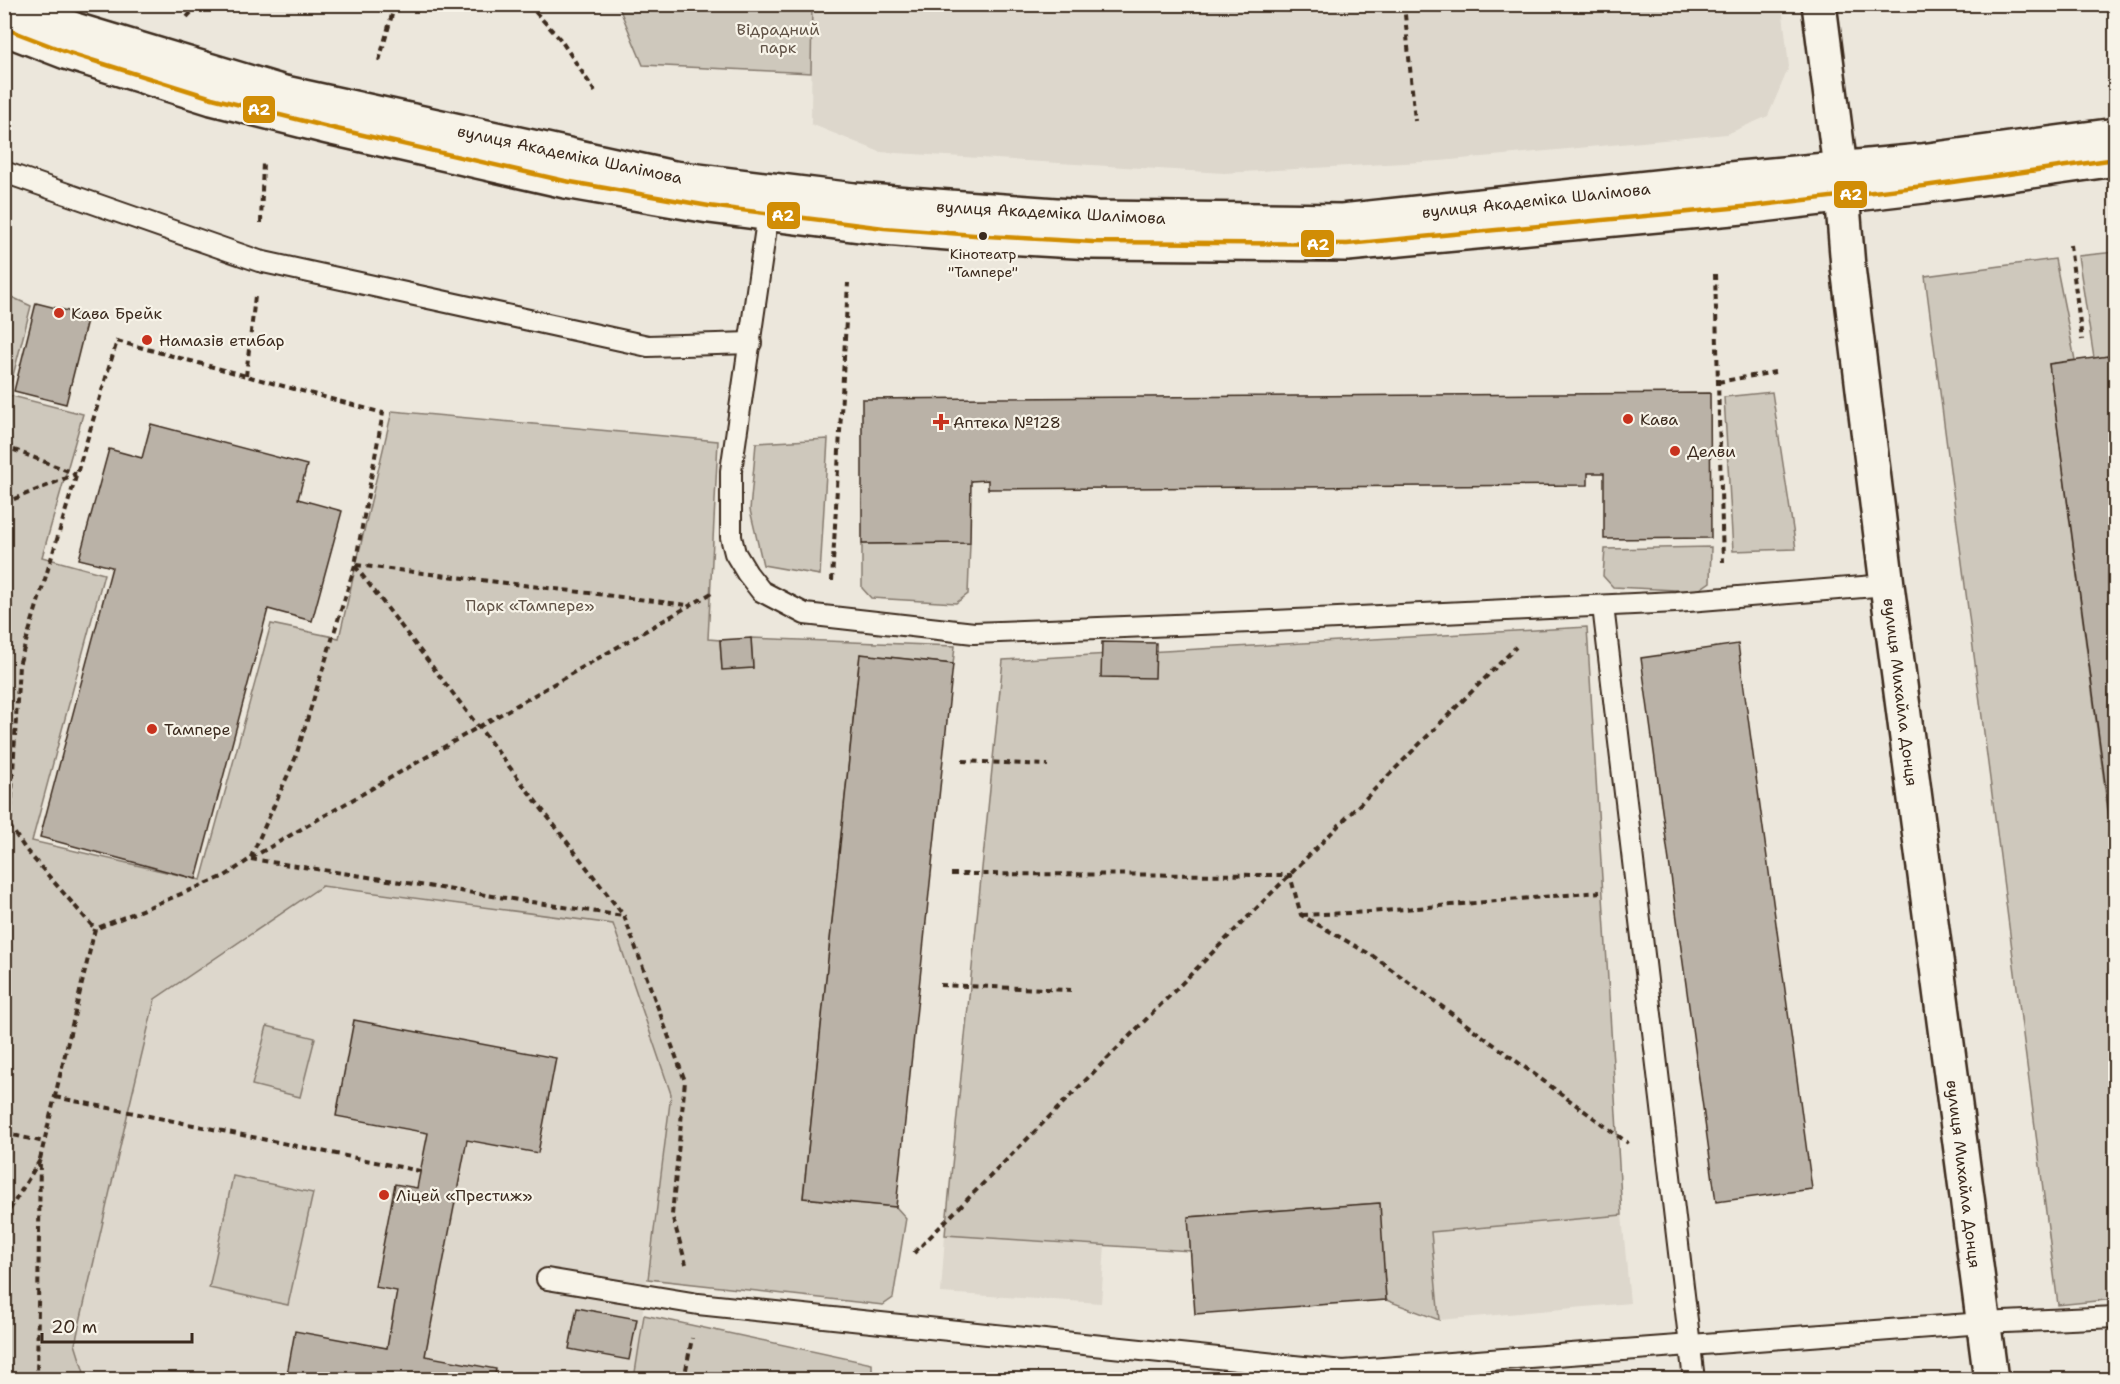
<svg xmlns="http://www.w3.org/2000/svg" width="2120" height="1384" viewBox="0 0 2120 1384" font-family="'Shantell Sans',sans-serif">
  <rect width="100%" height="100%" fill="#ece7dc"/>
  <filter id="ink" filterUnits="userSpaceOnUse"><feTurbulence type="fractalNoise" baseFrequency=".0167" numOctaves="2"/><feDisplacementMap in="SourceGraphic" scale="12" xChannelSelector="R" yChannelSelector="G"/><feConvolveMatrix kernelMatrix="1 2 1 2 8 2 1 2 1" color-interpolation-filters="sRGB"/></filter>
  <g filter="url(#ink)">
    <g fill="#ddd7cc">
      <polygon points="812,5 1782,5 1789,67 1768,116 1727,134 1440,161 1224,173 880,152 811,124"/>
      <polygon points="322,886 613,924 671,1094 634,1379 86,1379 75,1344 128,1112 155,999"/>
      <polygon points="1622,1215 1630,1303 1439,1320 1431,1232"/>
      <polygon points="945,1235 1105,1245 1101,1303 941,1293"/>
    </g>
    <g fill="#cec8bc" stroke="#84796d" stroke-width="1.5">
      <polygon points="618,5 812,5 811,73 643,65"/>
      <polygon points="2115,252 2115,355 2094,358 2078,256"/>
      <polygon points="2055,259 2075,360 2049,364 2115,865 2115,1299 2058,1305 1925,276"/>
      <polygon points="5,294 31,306 8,395 83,414 42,557 104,574 32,841 201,880 271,624 339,638 392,411 718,441 708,639 720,640 722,669 753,668 751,638 955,646 953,664 860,654 803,1198 896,1207 906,1218 893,1298 883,1305 648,1279 671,1094 613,924 322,886 155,999 128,1112 75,1344 86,1379 5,1380"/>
      <polygon points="1772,392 1796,549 1733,551 1724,397"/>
      <polygon points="828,439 820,575 763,565 750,510 756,443"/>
      <polygon points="970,543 968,594 956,603 871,598 862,588 862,544"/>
      <polygon points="1711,547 1710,582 1697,591 1613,587 1603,576 1605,549"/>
      <polygon points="1587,627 1622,1215 1431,1232 1439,1320 1386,1300 1379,1203 1189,1217 1191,1251 945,1235 1003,660"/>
      <polygon points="267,1026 315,1038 300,1097 252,1085"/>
      <polygon points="233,1176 313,1193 288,1305 209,1288"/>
      <polygon points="644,1315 872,1364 872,1379 634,1379"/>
    </g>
    <g fill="#bab2a7" stroke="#3b2a1e" stroke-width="1.5">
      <polygon points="36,303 88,316 66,404 14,391"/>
      <polygon points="2116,355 2116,865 2049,364"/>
      <polygon points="1710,393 1711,538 1604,539 1604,473 1588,473 1588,485 988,489 988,480 971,481 970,543 862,544 862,399"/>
      <polygon points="151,424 307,465 298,499 342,511 312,621 268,609 196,879 40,837 112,567 79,559 109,449 142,458"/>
      <polygon points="751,638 753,668 722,670 720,640"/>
      <polygon points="1102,642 1156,643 1155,678 1101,677"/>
      <polygon points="1738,644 1812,1189 1716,1202 1641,658"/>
      <polygon points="860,654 953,664 896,1207 803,1198"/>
      <polygon points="354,1020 556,1058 538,1153 467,1140 425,1356 496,1369 494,1380 286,1380 295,1331 387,1348 397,1291 375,1287 395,1184 417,1188 428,1133 336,1116"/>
      <polygon points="1380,1203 1386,1300 1195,1314 1188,1217"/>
      <polygon points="577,1308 637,1319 629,1360 569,1349"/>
    </g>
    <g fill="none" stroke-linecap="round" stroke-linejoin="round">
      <defs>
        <g id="service">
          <polyline points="4,172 259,261 648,346 751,343"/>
          <polyline points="768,214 731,471 731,537 735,553 747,573 761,591 805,614 974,633 1251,622 1676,602 1887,585"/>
          <polyline points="1603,606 1694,1380"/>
          <polyline points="547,1279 698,1304 1343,1371 1983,1323 2116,1317"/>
        </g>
        <polyline id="minor" points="1819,4 1840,168 1848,267 1887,585 1991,1380"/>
        <g id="tertiary">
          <polyline points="7,4 75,30 281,92 674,178 854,200 1097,218 1342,221 1740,178 1921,161 2116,135"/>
          <polyline points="4,28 69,53 212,98 328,127 565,181 709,206 884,228 987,236 1093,242 1347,244 1753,206 1924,186 2116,159"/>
        </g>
      </defs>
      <use href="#service" stroke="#3b2a1e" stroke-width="24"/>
      <use href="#minor" stroke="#3b2a1e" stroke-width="38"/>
      <use href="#tertiary" stroke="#3b2a1e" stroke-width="38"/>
      <g stroke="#3b2a1e" stroke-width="4" stroke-dasharray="6 4.5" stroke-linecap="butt">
        <polyline points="528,4 560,39 596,93"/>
        <polyline points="1404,4 1415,121"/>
        <polyline points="187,17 199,4"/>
        <polyline points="379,61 395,4"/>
        <polyline points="261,223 263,161"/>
        <polyline points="2070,245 2082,340"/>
        <polyline points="1715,274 1723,562"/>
        <polyline points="246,376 255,296"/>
        <polyline points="1718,382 1775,372"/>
        <polyline points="4,446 76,474"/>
        <polyline points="4,503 76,474"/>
        <polyline points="356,565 688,605"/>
        <polyline points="355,566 624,916 685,1081 672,1215 686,1264"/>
        <polyline points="832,581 848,283"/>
        <polyline points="962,761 1048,765"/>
        <polyline points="4,817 10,825"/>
        <polyline points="251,858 715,591"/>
        <polyline points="251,859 623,916"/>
        <polyline points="951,874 1290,875 1301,915 1373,956 1628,1143"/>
        <polyline points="1302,915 1371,912 1600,892"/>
        <polyline points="940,985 1071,990"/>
        <polyline points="55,1097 420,1171"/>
        <polyline points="4,1133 44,1142"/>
        <polyline points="4,1219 40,1160"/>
        <polyline points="914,1253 1516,647"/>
        <polyline points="37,1380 40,1159 95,929 225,876 250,859 295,759 355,565 383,413 117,341 19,665 10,826 26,850 95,929"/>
        <polyline points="684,1380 692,1338"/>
      </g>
      <use href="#service" stroke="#f7f3e8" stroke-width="20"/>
      <use href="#minor" stroke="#f7f3e8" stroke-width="33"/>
      <use href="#tertiary" stroke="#f7f3e8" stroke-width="33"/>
      <defs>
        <polyline id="bus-1" points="4,28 69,53 212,98 328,127 565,181 709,206 884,228 987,236 1093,242 1347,244 1753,206 1924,186 2116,159"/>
      </defs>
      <use href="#bus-1" stroke="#f7f3e8" stroke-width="9"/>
      <use href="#bus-1" stroke="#d18d06" stroke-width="4.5"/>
    </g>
  </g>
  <circle fill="#3b2a1e" stroke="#f7f3e8" stroke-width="2" cx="983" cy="236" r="5"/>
  <g fill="#c8321e" stroke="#f7f3e8" stroke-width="2">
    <circle cx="59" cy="313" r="6"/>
    <circle cx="147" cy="340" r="6"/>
    <circle cx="1628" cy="419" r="6"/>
    <path d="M938 413h6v6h6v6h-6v6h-6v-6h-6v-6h6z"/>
    <circle cx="1675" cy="451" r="6"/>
    <circle cx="152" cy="729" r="6"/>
    <circle cx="384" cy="1195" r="6"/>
  </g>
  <g text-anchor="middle" stroke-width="4.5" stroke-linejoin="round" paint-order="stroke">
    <g font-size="14" fill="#3b2a1e" stroke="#f7f3e8">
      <text x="983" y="259">Кінотеатр<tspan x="983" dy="18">"Тампере"</tspan></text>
    </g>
    <g font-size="16" fill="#605246" stroke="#f7f3e8">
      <text x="778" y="35">Відрадний<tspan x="778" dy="18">парк</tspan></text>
      <text x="530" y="611">Парк «Тампере»</text>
    </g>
    <g font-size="16" fill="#3b2a1e" stroke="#f7f3e8">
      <text transform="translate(570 154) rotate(12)" y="6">вулиця Академіка Шалімова</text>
      <text transform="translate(1536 200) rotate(-6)" y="6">вулиця Академіка Шалімова</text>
      <text transform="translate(1051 212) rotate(3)" y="6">вулиця Академіка Шалімова</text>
      <text transform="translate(1901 692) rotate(83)" y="6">вулиця Михайла Донця</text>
      <text transform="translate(1964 1174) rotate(83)" y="6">вулиця Михайла Донця</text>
    </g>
    <g font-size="16" fill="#3b2a1e" stroke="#f7f3e8" text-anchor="start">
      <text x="71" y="319">Кава Брейк</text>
      <text x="159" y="346">Намазів етибар</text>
      <text x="1640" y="425">Кава</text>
      <text x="953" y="428">Аптека №128</text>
      <text x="1687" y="457">Делви</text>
      <text x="164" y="735">Тампере</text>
      <text x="396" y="1201">Ліцей «Престиж»</text>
    </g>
  </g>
  <g stroke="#f7f3e8" stroke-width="2">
    <rect x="242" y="95" width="34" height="29" rx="6" fill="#d18d06"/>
    <rect x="1833" y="180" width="35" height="29" rx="6" fill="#d18d06"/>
    <rect x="766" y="201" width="35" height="29" rx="6" fill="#d18d06"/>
    <rect x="1300" y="229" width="35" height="29" rx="6" fill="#d18d06"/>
  </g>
  <g font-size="16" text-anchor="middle" font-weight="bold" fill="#fff">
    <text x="259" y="115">А2</text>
    <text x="1851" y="200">А2</text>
    <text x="783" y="221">А2</text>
    <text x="1318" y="250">А2</text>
  </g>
  <rect width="2120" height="1384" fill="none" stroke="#f7f3e8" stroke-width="24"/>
  <rect x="12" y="12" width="2096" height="1360" fill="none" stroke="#3b2a1e" stroke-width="2" filter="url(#ink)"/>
  <path d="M42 1333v9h150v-9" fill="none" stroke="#3b2a1e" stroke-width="3"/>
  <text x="51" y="1333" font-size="18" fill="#3b2a1e" stroke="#f7f3e8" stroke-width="4.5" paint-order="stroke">20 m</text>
</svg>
